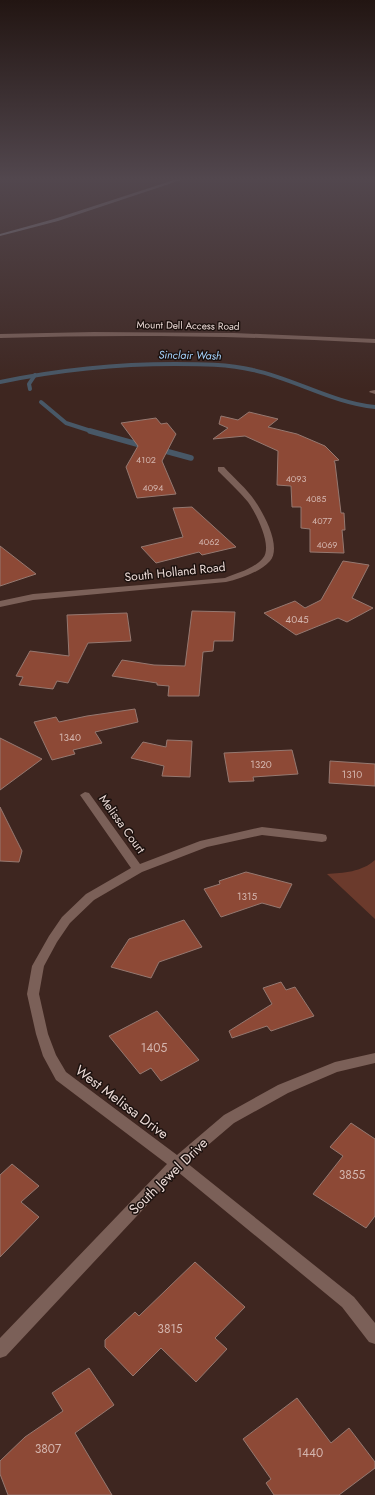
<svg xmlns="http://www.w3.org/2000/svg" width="375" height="1495" viewBox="0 0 375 1495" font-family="Jost,sans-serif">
  <rect width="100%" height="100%" fill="#3e2620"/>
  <path fill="#6b3a2c" d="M 375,860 L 375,919 L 327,874 C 343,873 362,872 375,860 Z"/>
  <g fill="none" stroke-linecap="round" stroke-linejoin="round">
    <g stroke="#485867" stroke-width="4">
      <path d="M 0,382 C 58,370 116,364 175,364 C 201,364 228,364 253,370 C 295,379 333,403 375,407"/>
      <polyline points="30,389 29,384 35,375"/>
      <polyline points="41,402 66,423 94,432"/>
    </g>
    <g stroke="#485867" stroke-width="5.5">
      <polyline points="90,431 144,446"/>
      <polyline points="158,449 191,458"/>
    </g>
  </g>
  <g fill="#8d4936" stroke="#957870">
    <polygon points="249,412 278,419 268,427 297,434 325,446 339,460 334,461 335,463 341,513 344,513 345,530 342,530 344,553 310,552 310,529 301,528 301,507 292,507 291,486 277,485 278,451 245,436 213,439 228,428 219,424 221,416 238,420"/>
    <polygon points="156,418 161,424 167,423 176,434 162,461 176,494 137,498 126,467 138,446 121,423"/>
    <polygon points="192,507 236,547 202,555 199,552 156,563 141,547 183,537 173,508"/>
    <polygon points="0,546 36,574 0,586"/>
    <polygon points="343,561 369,565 352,598 373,608 347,622 338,618 296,635 264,613 295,601 305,608 321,600"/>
    <polygon points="192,611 235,612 233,641 214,641 213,651 203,652 199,696 168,696 169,686 157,685 157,683 112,676 122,660 154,665 185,666"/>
    <polygon points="127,613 131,641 88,643 68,683 57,681 53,689 19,685 23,677 16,676 30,651 69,656 67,615"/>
    <polygon points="135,709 138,722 95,732 102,743 73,750 75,754 52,760 34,722 56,717 59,722 87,716"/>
    <polygon points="0,738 42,759 0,790"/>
    <polygon points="167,740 192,741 190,777 162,776 164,766 131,758 143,742 166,747"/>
    <polygon points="292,750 298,774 253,777 254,781 229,782 224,753"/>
    <polygon points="330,761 375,764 375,786 329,783"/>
    <polygon points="0,807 22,851 19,862 0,861"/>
    <polygon points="246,872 292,884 280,908 262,903 221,917 204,889 220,884 219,881"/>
    <polygon points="184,920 202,947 159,962 151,978 111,967 129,939"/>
    <polygon points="281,982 286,990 295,987 314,1016 271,1031 267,1026 232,1038 229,1031 272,1004 263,988"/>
    <polygon points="157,1011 199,1060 161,1081 151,1068 140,1074 109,1036"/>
    <polygon points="351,1123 375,1139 375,1216 366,1228 313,1194 343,1156 330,1147"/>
    <polygon points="12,1164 39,1186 21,1202 39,1217 0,1257 0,1175"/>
    <polygon points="195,1262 245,1307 215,1338 227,1349 196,1382 161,1348 133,1376 105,1347 105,1340 135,1312 139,1316"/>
    <polygon points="89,1368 114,1405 75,1433 112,1495 8,1495 0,1474 0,1461 25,1437 63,1411 52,1393"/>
    <polygon points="297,1398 331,1443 349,1428 375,1462 375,1468 339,1495 274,1495 266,1483 271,1479 243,1439"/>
  </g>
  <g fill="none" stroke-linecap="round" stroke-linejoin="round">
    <g fill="#7b6058" fill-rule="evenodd">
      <path d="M 94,332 L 234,333 L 375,339 L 375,343 C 250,336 125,334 0,338 L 0,334 Z"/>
      <polygon points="375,390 375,394 369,392 370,391"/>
      <path d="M 218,467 L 224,467 C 234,478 247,489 255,501 C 264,514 282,547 270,561 C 260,572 240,579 226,582 L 33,600 L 0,607 L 0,601 L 33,594 L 225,578 C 237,573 254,569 263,558 C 273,546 256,513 248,502 C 239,491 228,481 218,471 Z"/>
      <polygon points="85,792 89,793 140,864 200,841 262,827 322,834 326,835 327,838 326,841 322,842 262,835 207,847 142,872 94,900 70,923 57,942 44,966 39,994 48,1034 56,1055 66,1072 177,1155 224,1115 278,1085 335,1062 375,1053 375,1063 337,1072 288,1093 234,1123 187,1163 354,1297 375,1323 375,1344 369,1342 342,1307 178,1172 6,1356 0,1358 0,1338 167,1164 56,1080 43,1056 36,1034 27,994 32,966 49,936 62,917 86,894 131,868 80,795"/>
    </g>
    <polygon fill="#827e86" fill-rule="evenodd" points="177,179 184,179 58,221 0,236 0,234 54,219"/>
  </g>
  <linearGradient id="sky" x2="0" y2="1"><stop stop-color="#221512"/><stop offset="0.46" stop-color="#52474e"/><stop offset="1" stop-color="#52474e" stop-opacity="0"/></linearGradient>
  <rect width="375" height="389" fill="url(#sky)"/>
  <g text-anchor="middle" stroke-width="3" stroke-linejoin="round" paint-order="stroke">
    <g font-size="9" fill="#d4b6af">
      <text x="146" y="463">4102</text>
      <text x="296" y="482">4093</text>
      <text x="153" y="491">4094</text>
      <text x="316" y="502">4085</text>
      <text x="322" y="524">4077</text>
      <text x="209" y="545">4062</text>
      <text x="327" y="548">4069</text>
    </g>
    <g font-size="10" fill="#ecdbd7" stroke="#1d120f">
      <text transform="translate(188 325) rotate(1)" y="4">Mount Dell Access Road</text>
    </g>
    <g font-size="10" fill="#d4b6af">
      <text x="297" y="623">4045</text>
      <text x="70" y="741">1340</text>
      <text x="261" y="768">1320</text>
      <text x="352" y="778">1310</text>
      <text x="247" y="900">1315</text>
    </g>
    <g font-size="11" font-style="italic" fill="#a6d4fe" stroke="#1d120f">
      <text transform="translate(190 355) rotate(1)" y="4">Sinclair Wash</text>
    </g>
    <g font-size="12" fill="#ecdbd7" stroke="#1d120f">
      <text transform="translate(175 572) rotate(-6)" y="4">South Holland Road</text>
      <text transform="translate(122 824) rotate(54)" y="4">Melissa Court</text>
    </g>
    <g font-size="12" fill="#d4b6af">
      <text x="154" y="1052">1405</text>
      <text x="352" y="1179">3855</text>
      <text x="170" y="1333">3815</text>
      <text x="48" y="1453">3807</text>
      <text x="310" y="1457">1440</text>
    </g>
    <g font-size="14" fill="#ecdbd7" stroke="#1d120f">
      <text transform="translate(122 1102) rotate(37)" y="5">West Melissa Drive</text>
      <text transform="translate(168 1176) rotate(-44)" y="5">South Jewel Drive</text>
    </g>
  </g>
</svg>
